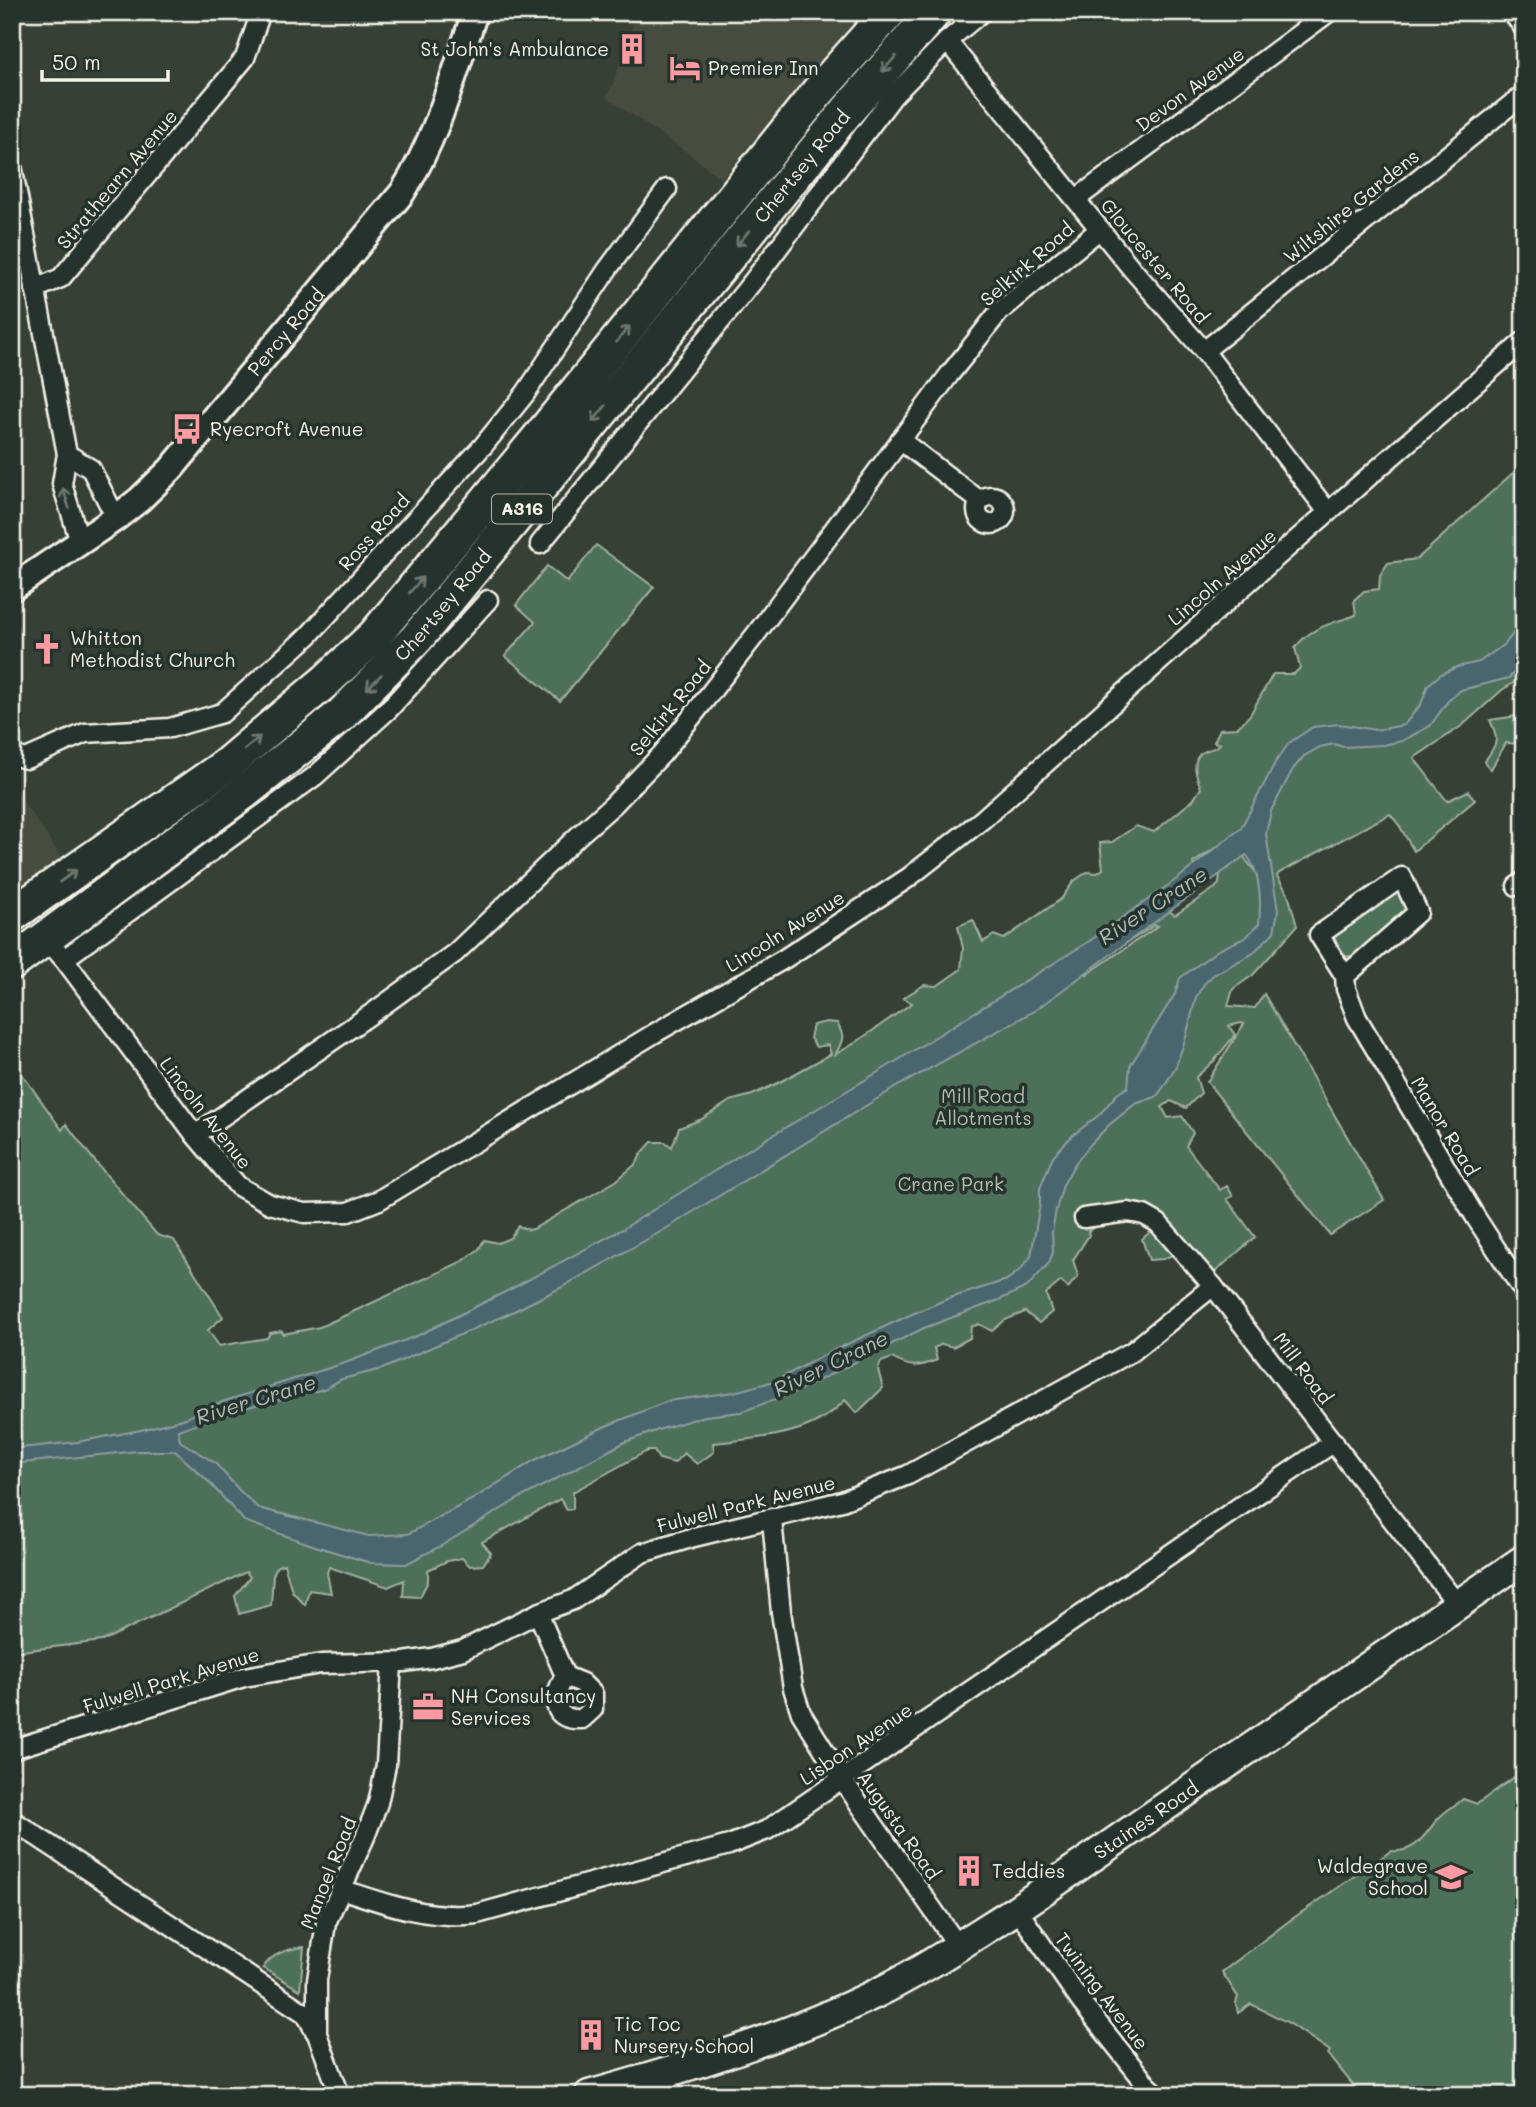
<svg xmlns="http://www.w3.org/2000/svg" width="1536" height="2107" viewBox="0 0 1536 2107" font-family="Mali,sans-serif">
  <rect width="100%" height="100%" fill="#374036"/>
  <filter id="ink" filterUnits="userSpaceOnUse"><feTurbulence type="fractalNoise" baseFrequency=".0143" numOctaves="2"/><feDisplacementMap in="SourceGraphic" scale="14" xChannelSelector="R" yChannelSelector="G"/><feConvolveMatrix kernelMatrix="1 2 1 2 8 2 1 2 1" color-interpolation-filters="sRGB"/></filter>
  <g filter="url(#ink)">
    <g fill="#474c3f">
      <polygon points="645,12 851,12 857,21 721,179 691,155 606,97 612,86 635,18"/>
      <polygon points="12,785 63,860 12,896"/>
    </g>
    <g fill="#4e705a" stroke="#a1b0a1" stroke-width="2" fill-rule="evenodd">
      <path d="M 1524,463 L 1524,687 L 1520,679 L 1502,690 L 1463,725 L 1414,758 L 1447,801 L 1468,791 L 1475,800 L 1414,851 L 1399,825 L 1390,814 L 1279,873 L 1277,876 L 1288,894 L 1297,926 L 1253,975 L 1233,989 L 1228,1006 L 1255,1008 L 1264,994 L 1384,1200 L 1330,1235 L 1207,1082 L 1244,1024 L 1241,1023 L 1229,1026 L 1235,1035 L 1214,1061 L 1196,1077 L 1201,1093 L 1186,1108 L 1171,1101 L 1162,1107 L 1168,1118 L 1182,1116 L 1193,1133 L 1186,1146 L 1220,1190 L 1227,1186 L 1233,1196 L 1227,1199 L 1255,1237 L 1207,1279 L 1175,1254 L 1163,1259 L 1149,1260 L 1142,1239 L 1156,1227 L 1147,1219 L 1097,1216 L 1098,1226 L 1088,1231 L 1089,1235 L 1073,1260 L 1078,1276 L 1068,1288 L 1061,1281 L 1046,1294 L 1052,1312 L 1039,1323 L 1025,1312 L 1005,1320 L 992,1331 L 979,1324 L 971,1327 L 970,1338 L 953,1347 L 942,1344 L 934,1348 L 937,1360 C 918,1368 909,1368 892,1358 L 881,1362 L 878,1370 L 883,1388 L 857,1413 L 845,1400 C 812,1437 759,1438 713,1443 L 714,1452 L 697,1464 L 684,1453 L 674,1463 L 659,1459 L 654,1451 L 647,1451 L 573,1492 L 573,1509 L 567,1510 L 560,1499 L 482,1542 L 491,1553 L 483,1565 L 470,1566 L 462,1558 L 447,1561 L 428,1570 L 428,1581 L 420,1597 L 403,1596 L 404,1580 L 388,1587 L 329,1567 L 327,1573 L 331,1593 L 309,1590 L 305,1605 L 292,1591 L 284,1564 L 277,1566 L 273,1575 L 271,1605 L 239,1614 L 235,1596 L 250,1577 L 246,1572 L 102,1641 L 12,1652 L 12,1060 L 62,1130 L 66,1124 L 94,1160 L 157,1235 L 174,1240 L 223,1317 L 208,1330 L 219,1346 L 267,1338 L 270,1333 L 282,1331 L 283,1334 L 320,1327 L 463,1261 L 479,1249 L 484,1240 L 498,1243 L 510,1238 L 518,1226 L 529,1230 L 533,1229 L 616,1181 L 637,1163 L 641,1154 L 652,1142 L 665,1142 L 672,1147 L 679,1128 L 702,1119 L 730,1101 L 752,1095 L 776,1084 L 831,1054 L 828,1045 L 816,1047 L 810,1038 L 813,1025 L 827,1022 L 837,1023 C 846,1039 842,1040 836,1054 L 855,1043 L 912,1003 L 903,998 L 924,985 L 937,986 L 961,969 L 963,948 L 958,926 L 973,920 L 983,942 L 994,935 L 1004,939 L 1061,899 L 1074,881 L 1087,872 L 1097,873 L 1103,869 L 1100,843 L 1112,842 L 1136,826 L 1154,832 L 1193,800 L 1201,788 C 1197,778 1191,763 1200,754 C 1206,749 1214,750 1220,744 L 1214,742 L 1220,729 L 1237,728 L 1250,715 L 1273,674 L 1294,674 L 1300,668 L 1295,648 C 1310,627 1333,623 1356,615 L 1354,600 L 1364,591 L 1379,589 L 1380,575 L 1388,563 L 1417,559 ZM 1263,816 L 1260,878 L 1243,856 L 1220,872 L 1219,884 L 1215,888 L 1175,915 L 1169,911 L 1197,888 L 1193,863 ZM 1155,925 L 1158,926 L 1087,974 L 1086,969 Z"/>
      <polygon points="596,545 654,587 560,701 505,656 535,622 516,605 547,566 567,582"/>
      <path d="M 1524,715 L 1524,744 L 1506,743 L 1491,769 L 1484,762 C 1497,744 1500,741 1490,720 Z"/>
      <polygon points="1390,890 1401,892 1406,904 1406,911 1357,957 1345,956 1332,934"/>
      <path d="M 1524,1770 L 1524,2095 L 1361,2095 L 1328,2054 L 1330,2051 L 1289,2023 L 1251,2004 L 1238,2013 L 1236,2003 L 1238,1997 L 1222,1972 L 1289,1921 L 1391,1851 C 1415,1853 1423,1837 1436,1821 C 1443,1812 1454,1806 1463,1799 L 1477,1804 Z"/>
      <path d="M 304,1947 L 300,1990 L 263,1968 C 272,1953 288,1949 304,1947 Z"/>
    </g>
    <path fill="#48666e" stroke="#8d9e9f" stroke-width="2" fill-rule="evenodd" d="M 1524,619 L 1524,659 L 1521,665 L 1509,678 L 1461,690 L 1448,701 L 1430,726 L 1402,741 L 1383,745 L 1343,747 L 1334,744 L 1320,747 L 1304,756 L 1293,769 L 1271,811 L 1266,834 L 1278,911 L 1274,932 L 1252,954 L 1213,975 L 1204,984 L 1196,997 L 1186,1037 L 1176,1066 L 1163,1088 L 1156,1097 L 1135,1104 L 1109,1125 L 1090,1145 L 1074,1165 L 1063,1185 L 1056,1210 L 1052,1232 L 1053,1252 L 1049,1263 L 1027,1287 L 999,1300 L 924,1328 L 795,1392 L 741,1412 L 705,1416 L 661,1429 L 625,1442 L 516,1500 L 441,1546 L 406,1564 L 371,1563 L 318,1547 L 244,1521 L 208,1481 L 175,1451 L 138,1451 L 12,1464 L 12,1449 L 77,1442 L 141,1430 L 183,1419 L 225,1401 L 345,1363 L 419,1335 L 511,1289 L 623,1229 L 743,1153 L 895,1062 L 1088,942 L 1177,879 L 1241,828 L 1275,763 L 1289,743 L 1313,727 L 1339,724 L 1376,730 L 1404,725 L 1421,704 L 1428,685 L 1441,674 L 1457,667 L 1479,662 L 1505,644 ZM 1246,855 C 1261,872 1261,903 1259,924 L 1245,938 L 1218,950 L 1180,978 L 1175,994 L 1130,1066 L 1128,1087 L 1117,1094 L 1099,1115 L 1073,1135 L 1053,1156 L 1040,1188 L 1040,1204 L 1031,1256 L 1021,1269 L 1007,1280 L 947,1299 L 910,1315 L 826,1354 L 775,1381 L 734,1392 L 668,1401 L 606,1426 L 533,1461 L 473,1499 L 408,1534 L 369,1536 L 258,1508 L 240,1491 L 215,1463 L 180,1441 L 178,1430 L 252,1406 L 324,1389 L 342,1379 L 382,1369 L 510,1313 L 560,1288 L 662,1231 L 898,1086 L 1034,1011 Z"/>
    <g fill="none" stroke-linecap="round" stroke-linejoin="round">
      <defs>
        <g id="street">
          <polyline points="1512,12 1524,28"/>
          <polyline points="947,41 1132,269 1204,351 1328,512"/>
          <polyline points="12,166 67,454 62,484 80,542"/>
          <polyline points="1076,199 1329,12"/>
          <polyline points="35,289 61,278 245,58 261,12"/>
          <polyline points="1204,351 1524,94"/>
          <polyline points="900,440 980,501"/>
          <polyline points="67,454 91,469 116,518"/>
          <circle cx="991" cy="510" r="14"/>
          <polyline points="540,544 754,280 893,96 947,41 982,12"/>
          <polyline points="12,755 26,759 85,733 170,728 222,713 309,635 483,446 525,394 607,270 667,189"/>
          <polyline points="1517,886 1524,881"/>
          <polyline points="46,939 64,959 195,1135 238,1186 270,1204 304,1213 348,1212 379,1200 655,1033 784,959 908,878 983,819 1271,562 1524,341"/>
          <polyline points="64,959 315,776 389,709 488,600"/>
          <polyline points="1345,976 1418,912 1402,877 1319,935 1345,976 1346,989 1357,1018 1476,1218 1524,1292"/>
          <polyline points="195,1135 371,1014 455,953 578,836 613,805 662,754 694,714 756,634 949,375 999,312 1100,229"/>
          <polyline points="1084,1218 1128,1212 1144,1215 1158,1223 1213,1286 1457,1604"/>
          <polyline points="772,1520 781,1612 793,1688 801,1713 842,1779 958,1946"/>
          <path d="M 538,1613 L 565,1676 C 552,1698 550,1721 582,1719 L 593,1709 L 593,1694 L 582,1683 L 565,1676"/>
          <polyline points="12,1751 16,1748 244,1677 321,1664 404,1662 432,1658 463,1650 538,1613 573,1600 642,1553 694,1537 842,1501 908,1475 1133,1351 1213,1286"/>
          <polyline points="12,1820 306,2014 315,2031"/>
          <path d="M 341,1889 C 386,1904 429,1920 477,1914 L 729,1845 L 767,1830 L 1334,1442"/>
          <polyline points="1017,1909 1081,2002 1148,2086 1158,2095"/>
          <polyline points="665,2073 672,2095"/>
          <polyline points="340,2095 317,2034 317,1980 326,1923 365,1837 378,1803 386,1765 392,1663"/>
        </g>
        <g id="secondary">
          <path id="s1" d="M 12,588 L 116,518 L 139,500 L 171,469 L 402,193 C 437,138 454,74 475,12"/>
        </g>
        <g id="primary">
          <path id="s2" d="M 589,2095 C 686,2068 784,2038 875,1994 C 924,1970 971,1938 1017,1909 L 1524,1559"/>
        </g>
        <g id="highway">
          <polyline points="12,915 225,766 327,680 375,635 542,434 818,92 889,12"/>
          <path id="s3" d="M 12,963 L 243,793 L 341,715 L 416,639 L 848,110 L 934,12"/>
        </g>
      </defs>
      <use href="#street" stroke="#f4f1e8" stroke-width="23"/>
      <use href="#secondary" stroke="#f4f1e8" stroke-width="30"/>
      <use href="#primary" stroke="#f4f1e8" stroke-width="33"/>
      <use href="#highway" stroke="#f4f1e8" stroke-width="38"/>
      <use href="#street" stroke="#26332d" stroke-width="18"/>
      <use href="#secondary" stroke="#26332d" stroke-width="24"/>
      <use href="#primary" stroke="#26332d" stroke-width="28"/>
      <use href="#highway" stroke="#26332d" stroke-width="33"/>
    </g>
    <defs><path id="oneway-shaft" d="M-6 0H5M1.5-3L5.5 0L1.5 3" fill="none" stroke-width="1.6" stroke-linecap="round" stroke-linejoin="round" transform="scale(1.75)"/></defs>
    <g stroke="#6e766e">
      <use href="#oneway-shaft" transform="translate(889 64) rotate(131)"/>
      <use href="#oneway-shaft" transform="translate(743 238) rotate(130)"/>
      <use href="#oneway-shaft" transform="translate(623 334) rotate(-51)"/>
      <use href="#oneway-shaft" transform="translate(599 414) rotate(129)"/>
      <use href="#oneway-shaft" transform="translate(66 498) rotate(-108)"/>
      <use href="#oneway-shaft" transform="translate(416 585) rotate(-50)"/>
      <use href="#oneway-shaft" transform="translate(374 682) rotate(135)"/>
      <use href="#oneway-shaft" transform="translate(252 743) rotate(-40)"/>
      <use href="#oneway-shaft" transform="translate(68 876) rotate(-35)"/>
    </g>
  </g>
  <defs>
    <symbol id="building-bare" viewBox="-9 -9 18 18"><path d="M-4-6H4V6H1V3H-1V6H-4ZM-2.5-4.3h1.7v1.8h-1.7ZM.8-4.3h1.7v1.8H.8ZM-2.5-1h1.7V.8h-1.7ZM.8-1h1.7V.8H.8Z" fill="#ff9aa2" stroke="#26332d" stroke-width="2.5" paint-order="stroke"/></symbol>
    <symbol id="hotel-bare" viewBox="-9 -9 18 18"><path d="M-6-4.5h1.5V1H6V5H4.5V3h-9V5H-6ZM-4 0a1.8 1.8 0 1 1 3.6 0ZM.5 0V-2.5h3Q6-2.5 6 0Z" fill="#ff9aa2" stroke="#26332d" stroke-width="2.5" paint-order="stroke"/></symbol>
    <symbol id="bus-bare" viewBox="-9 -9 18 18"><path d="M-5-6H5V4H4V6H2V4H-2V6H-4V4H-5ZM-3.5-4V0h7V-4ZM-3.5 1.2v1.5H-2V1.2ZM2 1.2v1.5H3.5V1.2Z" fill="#ff9aa2" stroke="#26332d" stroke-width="2.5" paint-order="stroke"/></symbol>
    <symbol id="church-bare" viewBox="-9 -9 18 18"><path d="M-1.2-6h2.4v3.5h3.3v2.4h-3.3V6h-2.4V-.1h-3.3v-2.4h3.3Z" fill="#ff9aa2" stroke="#26332d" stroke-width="2.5" paint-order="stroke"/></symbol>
    <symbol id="office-bare" viewBox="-9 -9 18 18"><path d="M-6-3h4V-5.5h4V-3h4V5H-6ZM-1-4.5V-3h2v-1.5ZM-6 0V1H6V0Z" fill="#ff9aa2" stroke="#26332d" stroke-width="2.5" paint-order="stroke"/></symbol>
    <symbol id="school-bare" viewBox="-9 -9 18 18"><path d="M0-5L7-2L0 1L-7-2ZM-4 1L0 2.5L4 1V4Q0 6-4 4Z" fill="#ff9aa2" stroke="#26332d" stroke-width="2.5" paint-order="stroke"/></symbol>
  </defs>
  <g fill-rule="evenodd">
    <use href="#building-bare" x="610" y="27" width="44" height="44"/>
    <use href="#hotel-bare" x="663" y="46" width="44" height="44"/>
    <use href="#bus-bare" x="165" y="407" width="44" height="44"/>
    <use href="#church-bare" x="25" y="627" width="44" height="44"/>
    <use href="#office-bare" x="406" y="1685" width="44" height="44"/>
    <use href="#building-bare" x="947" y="1849" width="44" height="44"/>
    <use href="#school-bare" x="1429" y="1855" width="44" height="44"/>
    <use href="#building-bare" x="569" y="2013" width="44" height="44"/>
  </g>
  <g text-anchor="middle" stroke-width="7" stroke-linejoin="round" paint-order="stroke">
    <rect fill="#26332d" stroke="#b6b8b0" stroke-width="2" x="492" y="494.5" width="60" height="29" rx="5"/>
    <g font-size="18" font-weight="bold" fill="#f4f1e8">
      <text x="522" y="515">A316</text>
    </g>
    <g font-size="19" fill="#f4f1e8" stroke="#26332d" text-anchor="start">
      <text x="609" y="56" text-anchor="end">St John's Ambulance</text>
      <text x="708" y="75">Premier Inn</text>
      <text x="210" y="436">Ryecroft Avenue</text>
      <text x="70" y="645">Whitton<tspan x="70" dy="22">Methodist Church</tspan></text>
      <text x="451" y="1703">NH Consultancy<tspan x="451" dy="22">Services</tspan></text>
      <text x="1428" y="1873" text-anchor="end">Waldegrave<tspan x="1428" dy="22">School</tspan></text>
      <text x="992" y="1878">Teddies</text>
      <text x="614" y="2031">Tic Toc<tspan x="614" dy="22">Nursery School</tspan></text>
    </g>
    <g font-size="19" fill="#f4f1e8" stroke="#26332d">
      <text transform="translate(1190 89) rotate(-36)" y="7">Devon Avenue</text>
      <text dy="7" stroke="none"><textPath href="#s3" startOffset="1129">Chertsey Road</textPath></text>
      <text transform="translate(117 179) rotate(-50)" y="7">Strathearn Avenue</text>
      <text transform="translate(1351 206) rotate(-39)" y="7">Wiltshire Gardens</text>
      <text transform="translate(1155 261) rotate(50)" y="7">Gloucester Road</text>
      <text transform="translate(1027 264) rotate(-41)" y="7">Selkirk Road</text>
      <text dy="7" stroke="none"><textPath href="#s1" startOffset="378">Percy Road</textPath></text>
      <text transform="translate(374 532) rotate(-48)" y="7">Ross Road</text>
      <text transform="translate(1222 577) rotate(-41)" y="7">Lincoln Avenue</text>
      <text dy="7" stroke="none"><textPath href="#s3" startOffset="562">Chertsey Road</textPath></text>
      <text transform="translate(670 708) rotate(-51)" y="7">Selkirk Road</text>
      <text transform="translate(785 931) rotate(-32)" y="7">Lincoln Avenue</text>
      <text transform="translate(206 1113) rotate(52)" y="7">Lincoln Avenue</text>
      <text transform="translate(1445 1126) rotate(59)" y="7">Manor Road</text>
      <text transform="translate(1303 1368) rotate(53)" y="7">Mill Road</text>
      <text transform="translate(746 1504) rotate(-14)" y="7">Fulwell Park Avenue</text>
      <text transform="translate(171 1680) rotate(-17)" y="7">Fulwell Park Avenue</text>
      <text transform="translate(856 1744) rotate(-34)" y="7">Lisbon Avenue</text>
      <text dy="7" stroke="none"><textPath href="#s2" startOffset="626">Staines Road</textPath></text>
      <text transform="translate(899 1825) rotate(55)" y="7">Augusta Road</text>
      <text transform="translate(328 1873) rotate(-68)" y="7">Manoel Road</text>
      <text transform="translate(1102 1991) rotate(53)" y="7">Twining Avenue</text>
    </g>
    <g font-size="19" fill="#b2bdaf" stroke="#26332d">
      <text x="983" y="1103">Mill Road<tspan x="983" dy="22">Allotments</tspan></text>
      <text x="951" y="1191">Crane Park</text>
    </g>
    <g font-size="21" font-style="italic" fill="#afb9b7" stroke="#26332d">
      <text transform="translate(1153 906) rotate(-33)" y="7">River Crane</text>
      <text transform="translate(831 1364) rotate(-26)" y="7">River Crane</text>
      <text transform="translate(256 1400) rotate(-17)" y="7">River Crane</text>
    </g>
  </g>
  <rect width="1536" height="2107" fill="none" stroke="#26332d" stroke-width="42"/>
  <rect x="21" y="21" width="1494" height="2065" fill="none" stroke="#f4f1e8" stroke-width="2.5" filter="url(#ink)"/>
  <path d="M42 70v10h126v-10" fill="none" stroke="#f4f1e8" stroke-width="3.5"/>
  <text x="52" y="70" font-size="21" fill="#f4f1e8" stroke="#26332d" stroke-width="5" paint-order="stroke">50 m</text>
</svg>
